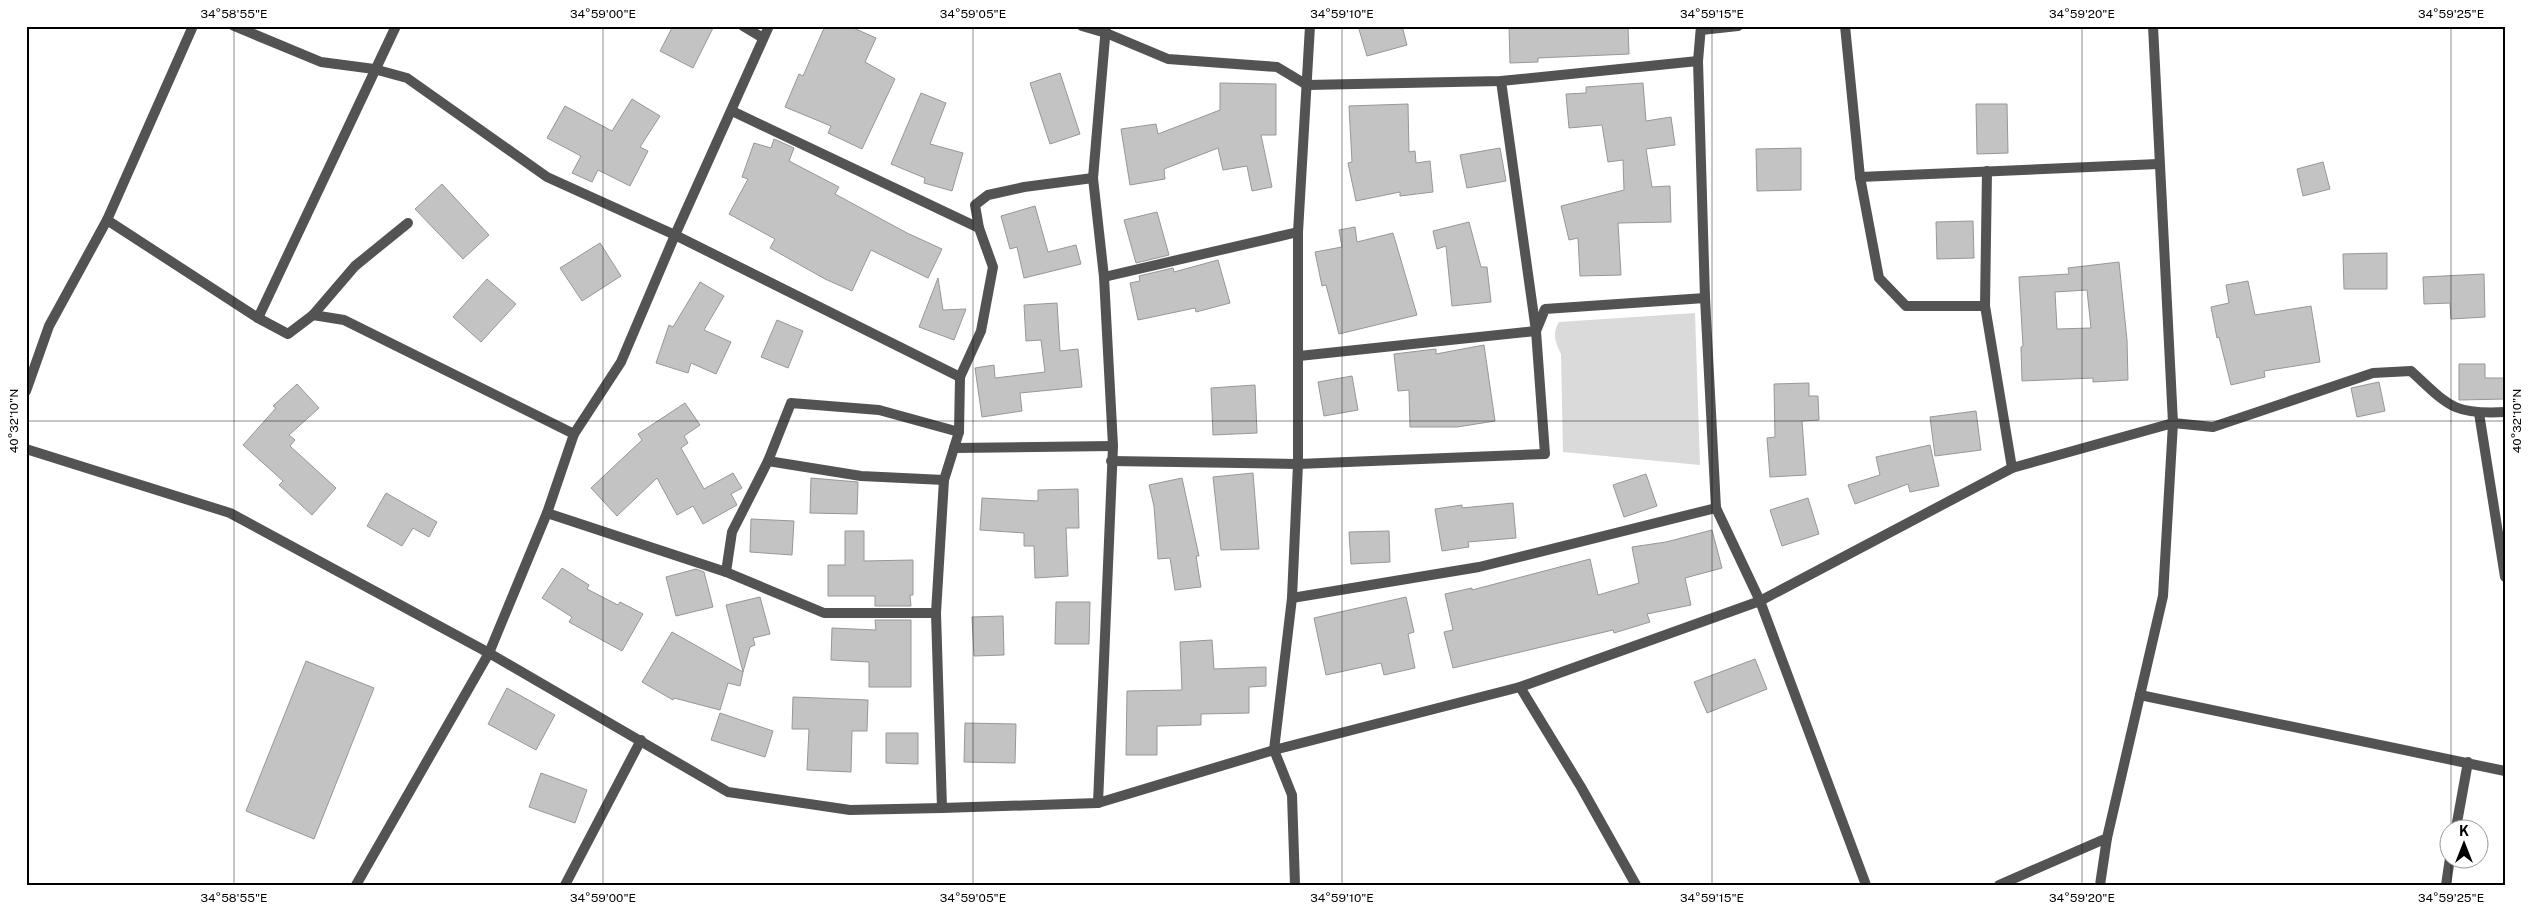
<svg xmlns="http://www.w3.org/2000/svg" width="2531" height="911" viewBox="0 0 2531 911" font-family="'Public Sans',sans-serif">
  <rect width="100%" height="100%" fill="#fff"/>
  <path fill="#dadada" d="M 1695,313 L 1700,465 L 1563,452 L 1561,354 C 1555,341 1552,334 1559,322 Z"/>
  <g fill="#c3c3c3" stroke="#979797" fill-rule="evenodd">
    <polygon points="673,26 714,26 693,68 660,51"/>
    <polygon points="825,26 849,26 876,38 865,62 895,79 862,149 828,133 831,126 785,107 799,74 803,76"/>
    <polygon points="1358,26 1402,26 1407,45 1367,56"/>
    <polygon points="1509,26 1628,26 1629,54 1538,58 1538,62 1510,63"/>
    <polygon points="1060,73 1080,134 1050,144 1030,83"/>
    <polygon points="1220,83 1276,84 1276,135 1261,135 1272,187 1252,191 1247,166 1223,170 1218,148 1164,169 1165,179 1130,185 1121,129 1156,124 1158,134 1220,110"/>
    <polygon points="1643,83 1646,121 1671,117 1675,145 1646,149 1652,187 1670,186 1671,222 1618,223 1621,275 1580,276 1578,238 1569,240 1561,206 1624,190 1623,160 1608,162 1602,125 1569,128 1566,94 1586,93 1586,87"/>
    <polygon points="921,93 946,103 930,144 963,153 952,191 924,183 925,178 891,164"/>
    <polygon points="632,99 660,116 640,147 648,151 630,186 598,170 592,182 572,173 581,156 547,138 565,106 612,131"/>
    <polygon points="1408,104 1409,152 1415,151 1416,163 1430,161 1433,192 1400,196 1400,192 1356,201 1348,163 1352,162 1349,106"/>
    <polygon points="1976,104 2007,104 2008,153 1977,154"/>
    <polygon points="774,139 794,148 789,161 839,187 835,194 907,233 942,249 928,278 871,250 852,291 825,279 770,248 775,239 729,214 748,179 742,177 754,143 771,148"/>
    <polygon points="1500,148 1506,181 1467,188 1460,155"/>
    <polygon points="1801,148 1801,190 1757,191 1756,149"/>
    <polygon points="2323,162 2330,189 2303,196 2297,169"/>
    <polygon points="442,184 489,235 463,259 415,209"/>
    <polygon points="1035,206 1048,252 1076,245 1081,264 1024,278 1017,247 1010,249 1001,216"/>
    <polygon points="1157,212 1169,255 1136,263 1124,220"/>
    <polygon points="1973,221 1974,258 1937,259 1936,222"/>
    <polygon points="1469,222 1481,267 1487,267 1491,302 1452,306 1446,246 1437,249 1433,231"/>
    <polygon points="1355,227 1357,242 1393,233 1417,315 1339,334 1326,285 1322,286 1315,252 1342,247 1339,230"/>
    <polygon points="600,243 621,276 582,301 560,268"/>
    <polygon points="2387,253 2387,289 2344,289 2343,254"/>
    <polygon points="1218,260 1230,303 1196,312 1195,308 1138,320 1130,283 1140,281 1139,276 1173,268 1174,272"/>
    <path d="M 2119,262 L 2127,340 L 2128,380 L 2093,382 L 2093,378 L 2022,381 L 2021,347 L 2023,346 L 2019,277 L 2069,274 L 2068,268 ZM 2087,290 L 2091,328 L 2057,329 L 2055,292 Z"/>
    <polygon points="2484,274 2485,317 2451,319 2450,303 2424,304 2423,277"/>
    <polygon points="938,278 943,310 966,309 954,340 919,327"/>
    <polygon points="487,279 516,304 481,342 453,317"/>
    <polygon points="2248,281 2255,315 2311,306 2320,362 2264,371 2265,377 2231,385 2219,337 2217,338 2211,307 2229,303 2226,285"/>
    <polygon points="700,282 724,296 704,330 731,342 716,374 691,363 688,373 656,363 669,325 673,327"/>
    <polygon points="1057,303 1060,351 1078,349 1082,387 1020,393 1022,411 982,417 975,368 994,365 995,378 1045,372 1041,340 1026,341 1024,305"/>
    <polygon points="777,320 803,331 788,368 761,357"/>
    <polygon points="1484,345 1495,421 1457,427 1410,427 1409,390 1398,391 1394,354 1436,349 1436,354"/>
    <polygon points="2459,364 2485,364 2485,378 2505,378 2505,399 2459,400"/>
    <polygon points="1352,376 1358,410 1324,416 1318,382"/>
    <polygon points="2379,382 2385,411 2357,417 2351,388"/>
    <polygon points="1809,383 1809,396 1818,396 1819,420 1802,421 1806,475 1770,477 1767,438 1775,437 1774,384"/>
    <polygon points="297,384 319,408 289,435 295,440 290,446 336,488 312,515 279,485 283,481 243,445 276,408 273,406"/>
    <polygon points="1255,385 1257,433 1213,435 1211,388"/>
    <polygon points="685,403 700,425 684,436 688,443 681,448 704,489 733,473 742,488 731,494 737,505 703,524 693,506 677,515 657,478 617,516 591,488 642,440 638,434"/>
    <polygon points="1976,411 1981,450 1935,456 1930,417"/>
    <polygon points="1930,445 1939,486 1910,492 1908,484 1855,504 1848,485 1880,475 1876,457"/>
    <polygon points="1253,473 1259,549 1221,550 1213,477"/>
    <polygon points="1646,474 1657,506 1624,517 1613,485"/>
    <polygon points="811,478 858,482 857,514 810,513"/>
    <polygon points="1182,478 1199,556 1196,556 1201,587 1175,590 1170,558 1158,559 1154,506 1149,485"/>
    <polygon points="1078,489 1079,528 1066,528 1068,576 1035,578 1034,546 1024,546 1024,533 980,530 982,498 1038,501 1038,490"/>
    <polygon points="386,493 437,522 429,537 413,528 402,546 367,526"/>
    <polygon points="1808,498 1819,534 1782,546 1770,510"/>
    <polygon points="1513,503 1516,538 1468,542 1469,547 1442,551 1435,509 1462,505 1462,508"/>
    <polygon points="751,519 794,521 792,555 750,552"/>
    <polygon points="1712,530 1722,568 1685,578 1691,605 1647,614 1650,622 1614,633 1613,630 1453,668 1444,632 1453,630 1445,594 1472,588 1472,590 1590,559 1598,595 1639,583 1632,547 1666,542"/>
    <polygon points="845,531 864,531 864,561 913,560 913,595 910,595 911,606 875,606 875,596 828,596 828,565 845,565"/>
    <polygon points="1389,531 1390,562 1351,564 1349,532"/>
    <polygon points="562,568 589,585 587,589 618,605 620,602 643,614 622,651 569,622 572,617 542,598"/>
    <polygon points="696,569 704,572 713,607 676,616 666,577"/>
    <polygon points="760,597 770,634 753,638 755,645 750,647 743,672 726,605"/>
    <polygon points="1406,597 1414,632 1408,634 1415,668 1384,675 1381,663 1326,675 1314,618"/>
    <polygon points="1056,602 1090,602 1089,644 1055,644"/>
    <polygon points="1003,616 1004,655 974,656 972,617"/>
    <polygon points="875,620 911,620 911,687 869,687 869,662 831,660 832,628 876,630"/>
    <polygon points="672,632 743,672 740,686 728,683 720,710 674,698 673,700 642,682"/>
    <polygon points="1212,640 1214,669 1266,667 1266,686 1249,687 1249,713 1201,714 1201,725 1157,726 1157,755 1126,755 1127,691 1182,690 1180,642"/>
    <polygon points="1755,659 1767,689 1707,713 1694,682"/>
    <polygon points="306,661 374,688 314,839 246,811"/>
    <polygon points="507,688 555,715 536,750 488,724"/>
    <polygon points="793,697 868,700 867,731 852,731 851,772 807,770 809,729 792,729"/>
    <polygon points="720,713 773,731 765,757 711,740"/>
    <polygon points="965,723 1016,724 1015,763 964,762"/>
    <polygon points="886,733 918,733 918,764 886,763"/>
    <polygon points="541,773 587,790 575,823 529,807"/>
  </g>
  <g fill="none" stroke-linecap="round" stroke-linejoin="round">
    <g stroke="#535353" stroke-width="10">
      <polyline points="234,26 321,62 374,69 407,78 547,177 675,235 960,377"/>
      <polyline points="743,26 763,38"/>
      <polyline points="1082,26 1106,33 1168,59 1277,67 1307,85 1501,81 1698,61"/>
      <polyline points="1701,26 1698,61 1705,298 1716,508 1760,601 1866,885"/>
      <polyline points="1845,26 1860,177 1879,278 1906,306 1985,306"/>
      <polyline points="1701,30 1738,26"/>
      <polyline points="732,111 979,228"/>
      <polyline points="1987,171 1985,306 2012,468"/>
      <polyline points="1860,177 2158,164"/>
      <polyline points="107,220 258,318 288,334 313,315 344,320 574,434"/>
      <polyline points="1104,277 1298,232"/>
      <polyline points="313,315 355,266 408,223"/>
      <polyline points="258,318 396,26"/>
      <polyline points="1299,356 1536,331 1545,309 1705,298"/>
      <polyline points="26,391 49,326 107,220 193,26"/>
      <polyline points="2479,413 2505,577"/>
      <polyline points="954,448 1113,446"/>
      <path d="M 26,449 L 230,513 L 489,653 L 728,792 L 850,810 L 942,808 L 1098,803 L 1274,750 L 1520,687 L 1760,601 L 2012,468 L 2173,423 L 2213,427 L 2373,373 L 2411,371 C 2448,405 2452,415 2505,412"/>
      <polyline points="768,461 861,476 944,480"/>
      <polyline points="1111,461 1298,464 1545,454 1536,331 1501,81"/>
      <polyline points="547,513 726,572 824,613 936,613"/>
      <polyline points="726,572 732,532 768,461 791,403 879,410 959,432"/>
      <polyline points="1292,598 1479,567 1716,508"/>
      <polyline points="1520,687 1581,787 1636,885"/>
      <polyline points="2140,695 2505,771"/>
      <polyline points="1098,803 1113,446 1104,277 1093,178 1106,26"/>
      <polyline points="942,808 936,613 944,480 959,432 960,377 981,331 993,267 979,228 975,205 988,195 1024,187 1093,178"/>
      <polyline points="2456,828 2468,762"/>
      <polyline points="356,885 489,653 547,513 574,434 621,362 675,235 769,26"/>
      <polyline points="565,885 641,740"/>
      <polyline points="1295,885 1292,795 1274,750 1292,598 1298,464 1298,232 1310,26"/>
      <polyline points="1999,885 2107,838 2163,596 2173,423 2153,26"/>
      <polyline points="2100,885 2107,838"/>
      <polyline points="2446,885 2450,858"/>
    </g>
  </g>
  <path fill="none" stroke="#000" stroke-width="1" stroke-opacity="0.45" d="M 234,26 L 234,885M 603,26 L 603,885M 973,26 L 973,885M 1342,26 L 1342,885M 1712,26 L 1712,885M 2082,26 L 2082,885M 2451,26 L 2451,828M 26,421 L 2505,421M 2451,858 L 2451,885"/>
  <rect width="2531" height="911" fill="none" stroke="#ffffff" stroke-width="55"/>
  <g transform="translate(2464 844)"><circle r="24" fill="#ffffff" stroke="#999999"/>
  <path d="M0-4L9 19L0 12L-9 19Z" fill="#000000"/>
  <text y="-8" font-size="14" font-weight="bold" text-anchor="middle" fill="#000000">K</text>
  </g>
  <rect x="28" y="28" width="2476" height="856" fill="none" stroke="#000" stroke-width="2"/>
  <g font-size="12" text-anchor="middle" fill="#000">
    <text x="234" y="18">34°58'55"E</text>
    <text x="603" y="18">34°59'00"E</text>
    <text x="973" y="18">34°59'05"E</text>
    <text x="1342" y="18">34°59'10"E</text>
    <text x="1712" y="18">34°59'15"E</text>
    <text x="2082" y="18">34°59'20"E</text>
    <text x="2451" y="18">34°59'25"E</text>
    <text transform="translate(14 421) rotate(-90)" y="4">40°32'10"N</text>
    <text transform="translate(2517 421) rotate(-90)" y="4">40°32'10"N</text>
    <text x="234" y="902">34°58'55"E</text>
    <text x="603" y="902">34°59'00"E</text>
    <text x="973" y="902">34°59'05"E</text>
    <text x="1342" y="902">34°59'10"E</text>
    <text x="1712" y="902">34°59'15"E</text>
    <text x="2082" y="902">34°59'20"E</text>
    <text x="2451" y="902">34°59'25"E</text>
  </g>
</svg>
